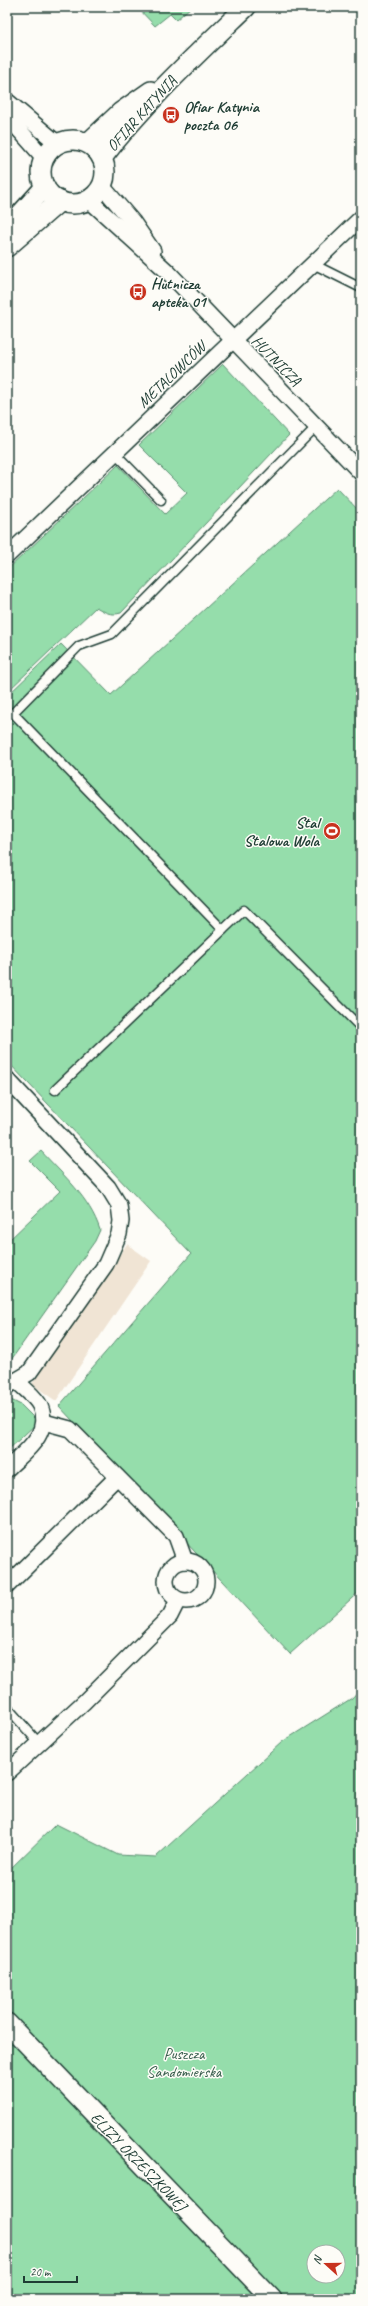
<svg xmlns="http://www.w3.org/2000/svg" width="368" height="2306" viewBox="0 0 368 2306" font-family="Caveat,sans-serif">
  <rect width="100%" height="100%" fill="#fdfcf7"/>
  <filter id="ink" filterUnits="userSpaceOnUse"><feTurbulence type="fractalNoise" baseFrequency=".025" numOctaves="2"/><feDisplacementMap in="SourceGraphic" scale="8" xChannelSelector="R" yChannelSelector="G"/><feConvolveMatrix kernelMatrix="1 2 1 2 8 2 1 2 1" color-interpolation-filters="sRGB"/></filter>
  <g filter="url(#ink)">
    <polygon fill="#f0e4d4" points="127,1244 151,1261 56,1401 32,1384"/>
    <g fill="#95ddab" stroke="#5a8d70" fill-rule="evenodd">
      <polygon points="137,7 191,7 176,20 170,14 155,26"/>
      <path d="M 223,364 L 289,435 L 121,613 C 110,616 105,612 96,607 L 7,692 L 7,570 L 118,465 L 165,514 L 187,493 L 139,445 Z"/>
      <polygon points="337,488 361,513 361,1590 290,1654 59,1406 191,1254 7,1061 7,696 61,644 111,695"/>
      <path d="M 41,1151 C 63,1175 90,1198 100,1230 L 95,1241 L 11,1360 L 7,1356 L 7,1242 L 60,1191 L 30,1161 Z"/>
      <polygon points="7,1398 21,1405 38,1422 7,1451"/>
      <path d="M 361,1688 L 361,2299 L 7,2299 L 7,1872 L 56,1824 L 118,1855 L 156,1857 L 282,1742 L 352,1698 ZM 314,2252 L 338,2252 L 338,2276 L 314,2276 Z"/>
    </g>
    <g fill="none" stroke-linecap="round" stroke-linejoin="round">
      <defs>
        <g id="service">
          <polyline points="313,264 361,288"/>
          <polyline points="116,454 161,500"/>
          <polyline points="223,930 244,910 361,1028"/>
          <polyline points="55,1090 223,930 13,713 79,646 112,634 316,427"/>
          <polyline points="7,1707 38,1742"/>
        </g>
        <g id="minor">
          <polyline points="7,101 58,144"/>
          <polyline points="7,112 14,124 44,158"/>
          <polyline points="102,186 133,222 153,251"/>
          <polyline points="89,200 168,272 361,473"/>
          <polyline points="7,556 361,218"/>
          <polyline points="7,1079 108,1187 119,1205 121,1221 119,1234 106,1264 29,1373 7,1386"/>
          <polyline points="44,1422 70,1429 176,1536 185,1561"/>
          <path d="M 7,1469 C 24,1452 52,1434 40,1406 C 36,1397 24,1389 17,1381"/>
          <circle cx="186" cy="1581" r="20"/>
          <polyline points="7,1586 117,1477"/>
          <polyline points="7,1773 84,1702 170,1616 178,1600"/>
        </g>
        <g id="tertiary">
          <circle cx="73" cy="172" r="32"/>
          <polyline points="88,143 121,112 151,91"/>
          <path d="M 102,158 C 144,103 196,55 246,7"/>
          <polyline points="7,229 45,187"/>
          <polyline points="7,247 60,201"/>
          <polyline points="7,2023 272,2299"/>
        </g>
      </defs>
      <use href="#service" stroke="#1f3d34" stroke-width="11"/>
      <use href="#minor" stroke="#1f3d34" stroke-width="18"/>
      <use href="#tertiary" stroke="#1f3d34" stroke-width="22"/>
      <use href="#service" stroke="#fdfcf7" stroke-width="8"/>
      <use href="#minor" stroke="#fdfcf7" stroke-width="15"/>
      <use href="#tertiary" stroke="#fdfcf7" stroke-width="19"/>
    </g>
  </g>
  <defs>
    <symbol id="bus-disc" viewBox="-11 -11 22 22"><circle r="9.5" fill="#c8321e" stroke="#fdfcf7"/><path d="M-5-6H5V4H4V6H2V4H-2V6H-4V4H-5ZM-3.5-4V0h7V-4ZM-3.5 1.2v1.5H-2V1.2ZM2 1.2v1.5H3.5V1.2Z" fill="#fff"/></symbol>
    <symbol id="stadium-disc" viewBox="-11 -11 22 22"><circle r="9.5" fill="#c8321e" stroke="#fdfcf7"/><path d="M0-5a6.5 5 0 1 0 0 10a6.5 5 0 1 0 0-10ZM-3.5-1.8h7v3.6h-7Z" fill="#fff"/></symbol>
  </defs>
  <g fill-rule="evenodd">
    <use href="#bus-disc" x="161" y="105" width="20" height="20"/>
    <use href="#bus-disc" x="128" y="282" width="20" height="20"/>
    <use href="#stadium-disc" x="322" y="821" width="20" height="20"/>
  </g>
  <g text-anchor="middle" stroke-width="3" stroke-linejoin="round" paint-order="stroke">
    <g font-size="16" font-weight="bold" fill="#1f3d34" stroke="#fdfcf7" text-anchor="start">
      <text x="184" y="112">Ofiar Katynia<tspan x="184" dy="18">poczta 06</tspan></text>
      <text x="151" y="289">Hutnicza<tspan x="151" dy="18">apteka 01</tspan></text>
      <text x="319" y="828" text-anchor="end">Stal<tspan x="319" dy="18">Stalowa Wola</tspan></text>
    </g>
    <g font-size="16" fill="#1f3d34" stroke="#fdfcf7">
      <text transform="translate(141 113) rotate(-48)" y="6">OFIAR KATYNIA</text>
      <text transform="translate(277 360) rotate(46)" y="6">HUTNICZA</text>
      <text transform="translate(171 374) rotate(-44)" y="6">METALOWCÓW</text>
      <text transform="translate(139 2161) rotate(46)" y="6">ELIZY ORZESZKOWEJ</text>
    </g>
    <g font-size="16" fill="#375d4c" stroke="#fdfcf7">
      <text x="184" y="2059">Puszcza<tspan x="184" dy="18">Sandomierska</tspan></text>
    </g>
  </g>
  <rect width="368" height="2306" fill="none" stroke="#fdfcf7" stroke-width="24"/>
  <rect x="12" y="12" width="344" height="2282" fill="none" stroke="#1f3d34" stroke-width="1.5" filter="url(#ink)"/>
  <g transform="translate(326 2264) rotate(291)"><circle r="19" fill="#fdfcf7" stroke="#a4b0a9"/>
  <path d="M0-3L7 15L0 10L-7 15Z" fill="#c8321e"/>
  <text y="-6" font-size="11" font-weight="bold" text-anchor="middle" fill="#1f3d34">N</text>
  </g>
  <path d="M24 2276v6h53v-6" fill="none" stroke="#1f3d34" stroke-width="2"/>
  <text x="30" y="2276" font-size="12" fill="#1f3d34" stroke="#fdfcf7" stroke-width="3" paint-order="stroke">20 m</text>
</svg>
